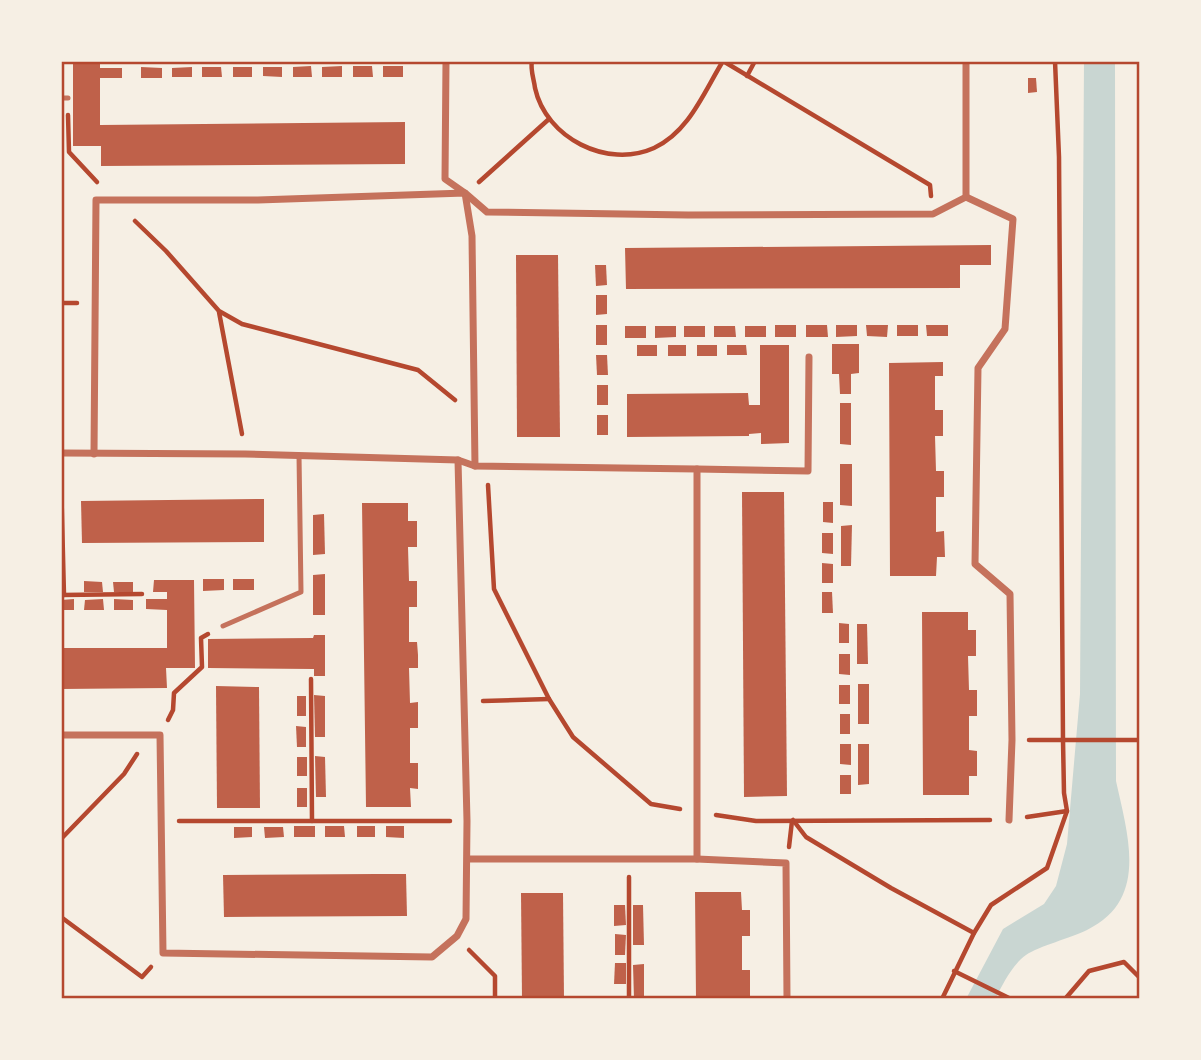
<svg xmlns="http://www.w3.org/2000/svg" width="1201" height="1060" viewBox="0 0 1201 1060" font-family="'DejaVu Sans',sans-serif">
  <rect width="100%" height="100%" fill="#f6efe4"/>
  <path fill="#c9d6d2" d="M 1084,61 L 1115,61 L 1116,781 C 1128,836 1149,900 1087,930 C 1071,938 1039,946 1026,955 C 1012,965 1003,984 995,999 L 966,999 L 1003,929 L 1044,904 L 1056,886 L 1067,844 L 1080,694 Z"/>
  <g fill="#bf614a">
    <polygon points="73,61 100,61 100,68 122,68 122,78 100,78 100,125 405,122 405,164 101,166 101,146 73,146"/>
    <polygon points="311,66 312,77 293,77 293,67"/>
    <polygon points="342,66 342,77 322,77 322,67"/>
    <polygon points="353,66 372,66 373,77 353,77"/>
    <rect x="383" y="66" width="20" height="11"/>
    <polygon points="141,67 162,68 162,78 141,78"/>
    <polygon points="192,67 192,77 172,77 172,68"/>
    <polygon points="202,67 221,67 222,77 202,77"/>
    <rect x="233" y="67" width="19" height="10"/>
    <polygon points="263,67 282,67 282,77 263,76"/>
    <polygon points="1028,78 1036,78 1037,92 1028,93"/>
    <polygon points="991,245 991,265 960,265 960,288 626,289 625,248"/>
    <polygon points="516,255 558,255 560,437 517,437"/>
    <polygon points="595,265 606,265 607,285 596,286"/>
    <polygon points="596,295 607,295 607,314 596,315"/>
    <rect x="596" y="325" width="11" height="20"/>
    <rect x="775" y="325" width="21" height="12"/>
    <polygon points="806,325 827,325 828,337 806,337"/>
    <polygon points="836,325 857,325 857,336 836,337"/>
    <polygon points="866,325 888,325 887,337 867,336"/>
    <rect x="897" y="325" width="21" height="11"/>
    <polygon points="926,325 948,325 948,336 927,336"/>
    <rect x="625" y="326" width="21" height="12"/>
    <polygon points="655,326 676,326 676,337 655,338"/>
    <rect x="684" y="326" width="21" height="11"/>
    <polygon points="714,326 735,326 736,337 714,337"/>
    <rect x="745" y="326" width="21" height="11"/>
    <polygon points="832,344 859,344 859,373 851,374 851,394 840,394 839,374 832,374"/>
    <rect x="637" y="345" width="20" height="11"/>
    <rect x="668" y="345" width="18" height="11"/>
    <rect x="697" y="345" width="20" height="11"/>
    <polygon points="727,345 746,345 747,355 727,355"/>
    <polygon points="760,345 789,345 789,443 761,444 761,433 749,434 749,436 627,437 627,394 748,393 749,405 760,405"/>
    <polygon points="596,355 607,355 608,375 597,375"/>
    <polygon points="943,362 943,376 935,376 935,410 943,410 943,436 935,436 936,471 944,471 944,497 936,497 936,532 944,531 945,557 937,557 936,576 890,576 889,363"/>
    <rect x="597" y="385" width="11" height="20"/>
    <polygon points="840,403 851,403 851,445 840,444"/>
    <rect x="597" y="415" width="11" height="20"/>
    <polygon points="840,464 852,464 852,506 840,505"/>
    <polygon points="742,492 784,492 787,796 744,797"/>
    <polygon points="264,499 264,542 82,543 81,501"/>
    <polygon points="823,502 833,502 833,523 823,522"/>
    <polygon points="362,503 408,503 408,521 417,521 417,547 408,547 409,581 417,581 417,607 409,607 409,642 417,642 418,655 418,668 409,668 410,703 418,702 418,728 410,728 410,763 418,763 418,789 410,788 411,807 366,807"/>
    <polygon points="324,514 325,554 313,555 313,515"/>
    <polygon points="852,525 851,566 841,566 841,526"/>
    <polygon points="822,533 833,533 833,554 822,553"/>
    <polygon points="822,563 833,564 833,583 822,583"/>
    <polygon points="325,574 325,615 313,615 313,575"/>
    <polygon points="203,579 224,579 224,590 203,591"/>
    <rect x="233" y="579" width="21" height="11"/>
    <polygon points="154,580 194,580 195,668 166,668 167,688 61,689 61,648 167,648 167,610 146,609 146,599 167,599 167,592 153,592"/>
    <polygon points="84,581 102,582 103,592 84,592"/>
    <polygon points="113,582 133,582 133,592 114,592"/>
    <polygon points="822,592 832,592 833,613 822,613"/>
    <polygon points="74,599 74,610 61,610 61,600"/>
    <polygon points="103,599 104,610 84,610 85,600"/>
    <polygon points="114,599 133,600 133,610 114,610"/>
    <polygon points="922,612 968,612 968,630 976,630 976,656 968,656 969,690 977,690 977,716 969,716 969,750 977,751 977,776 969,776 969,795 923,795"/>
    <polygon points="839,623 849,624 849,643 839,643"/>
    <polygon points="857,624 867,624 868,664 857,664"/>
    <polygon points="314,635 325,635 325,676 314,676 314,669 208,668 208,639 313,638"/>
    <polygon points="839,654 850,654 850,675 839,674"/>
    <rect x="858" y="684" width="11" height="40"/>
    <rect x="839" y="685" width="11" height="19"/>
    <polygon points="216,686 259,687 260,808 217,808"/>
    <polygon points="314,695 325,696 325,737 315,737"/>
    <rect x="297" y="696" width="9" height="20"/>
    <rect x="840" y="714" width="10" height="20"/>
    <polygon points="296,726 306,727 306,747 297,747"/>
    <polygon points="840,744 851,744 851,765 840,764"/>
    <polygon points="858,744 869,744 869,784 858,785"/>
    <polygon points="315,756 325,757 326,797 316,797"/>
    <rect x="297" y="757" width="10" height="19"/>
    <rect x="840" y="775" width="11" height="19"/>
    <rect x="297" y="788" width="10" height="19"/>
    <rect x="294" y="826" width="21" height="11"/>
    <polygon points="325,826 344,826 345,837 325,837"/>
    <rect x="357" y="826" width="18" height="11"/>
    <polygon points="386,826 404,826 404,838 386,837"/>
    <polygon points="234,827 252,827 252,837 234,838"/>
    <polygon points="264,827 283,827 284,837 265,838"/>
    <polygon points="376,874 406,874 407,916 224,917 223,875"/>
    <polygon points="695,892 741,892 742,910 750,910 750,936 742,936 742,970 750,970 750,996 742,996 742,999 696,999"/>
    <polygon points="521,893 563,893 564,999 522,999"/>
    <polygon points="614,905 625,905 626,925 614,926"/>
    <polygon points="633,905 643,905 644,945 633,945"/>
    <polygon points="615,934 626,935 625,955 615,955"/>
    <polygon points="615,963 626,963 626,984 614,984"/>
    <polygon points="644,964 644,999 634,999 633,965"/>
  </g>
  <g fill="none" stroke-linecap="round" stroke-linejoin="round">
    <g stroke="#b5482f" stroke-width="4.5">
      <path d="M 532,61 C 530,70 534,79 535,88 C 546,138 607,169 654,148 C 689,132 704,92 723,61"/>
      <polyline points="723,61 930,185 931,196"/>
      <polyline points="747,76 755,61"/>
      <polyline points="68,115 69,152 97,182"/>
      <polyline points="479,182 549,119"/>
      <polyline points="135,221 166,251 219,311 242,324 418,370 455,400"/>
      <polyline points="61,303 77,303"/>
      <polyline points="219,312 242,434"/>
      <polyline points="61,477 64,595"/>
      <polyline points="488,485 494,589 549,699 573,737 651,804 680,809"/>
      <polyline points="62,595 142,594"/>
      <polyline points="311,679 312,821"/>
      <polyline points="483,701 549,699"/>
      <polyline points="168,720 173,710 174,693 202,667 201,638 208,634"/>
      <polyline points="1029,740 1140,740"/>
      <polyline points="716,815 756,821 990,820"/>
      <polyline points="1027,817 1067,811"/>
      <polyline points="793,820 806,837 891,888 974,933"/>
      <polyline points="179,821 450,821"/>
      <polyline points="61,839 124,774 137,754"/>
      <polyline points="789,847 792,821"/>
      <polyline points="629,877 629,999"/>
      <polyline points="61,917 142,977 151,967"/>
      <polyline points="469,950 495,976 495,999"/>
      <polyline points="954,971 1011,999"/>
      <polyline points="942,999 974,933 991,905 1047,868 1067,811 1064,793 1063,740 1059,157 1055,61"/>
      <polyline points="1065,999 1089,971 1124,962 1140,978"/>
    </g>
    <g stroke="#c5725c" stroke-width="5">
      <polyline points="61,98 68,98"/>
      <polyline points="223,626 301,592 299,455"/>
    </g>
    <g stroke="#c5725c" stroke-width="7">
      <polyline points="446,61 445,179 465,193 472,236 475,466 697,469 697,859 468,859"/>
      <polyline points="966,197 1013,219 1005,329 978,368 975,564 1010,594 1012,740 1009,820"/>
      <polyline points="61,453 245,454 458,460 475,466"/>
      <polyline points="94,454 96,200 258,200 465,193 487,212 688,215 933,214 966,197 966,61"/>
      <polyline points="697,469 808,471 809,357"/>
      <polyline points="61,735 160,735 163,953 432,957 457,936 466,919 467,821 458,460"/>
      <polyline points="697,859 786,863 787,999"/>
    </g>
  </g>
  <rect width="1201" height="1060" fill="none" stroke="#f6efe4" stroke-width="126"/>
  <rect x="63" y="63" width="1075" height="934" fill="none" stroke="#b5482f" stroke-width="2.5"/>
</svg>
